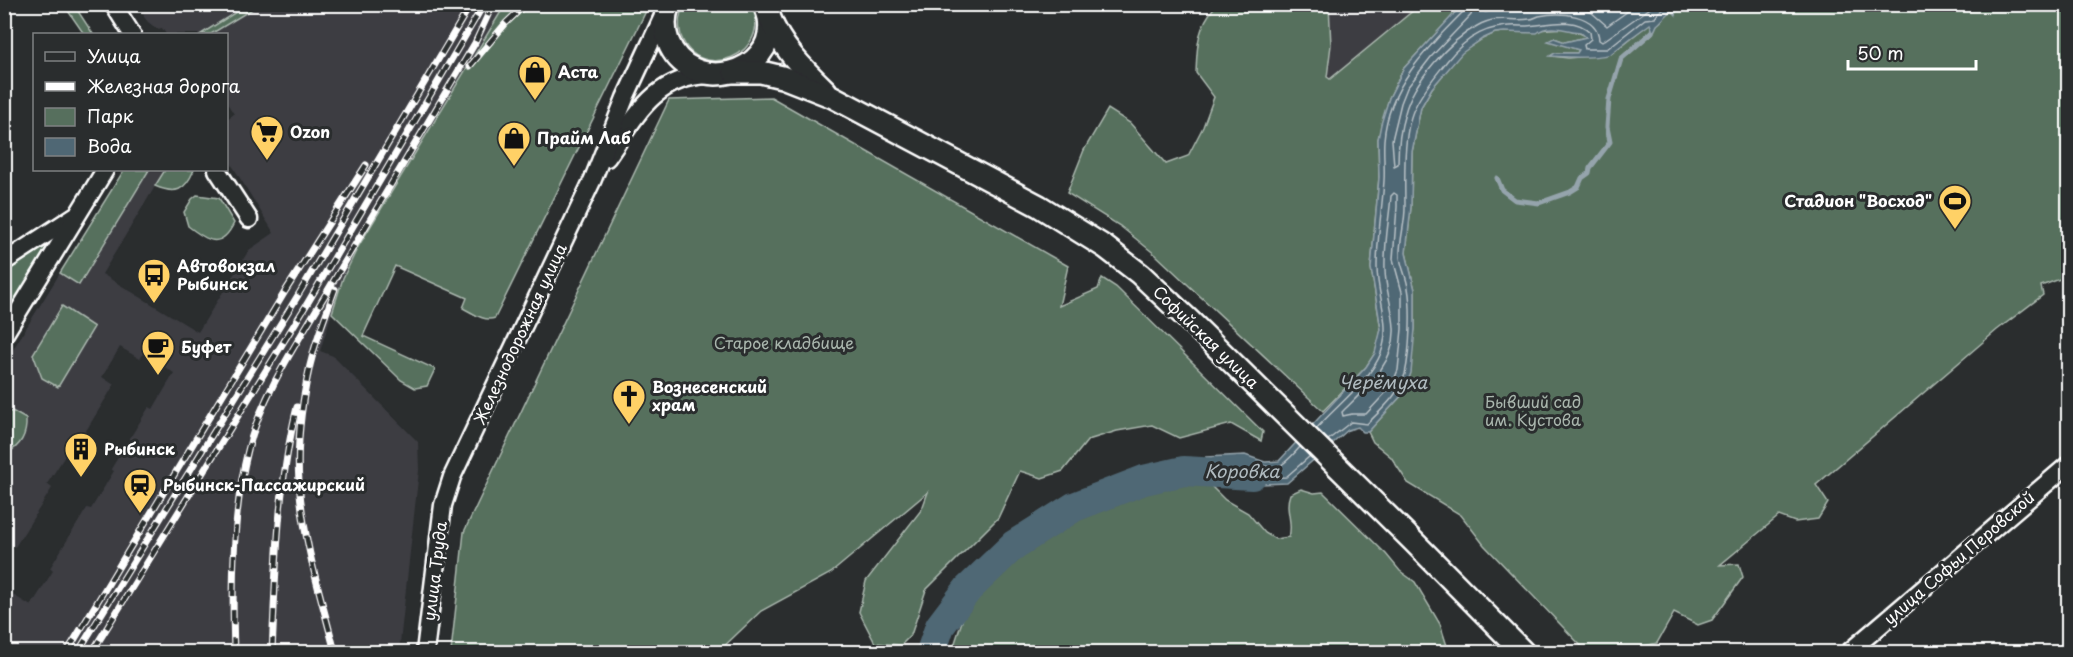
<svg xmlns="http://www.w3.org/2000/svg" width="2073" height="657" viewBox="0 0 2073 657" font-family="'Playpen Sans',sans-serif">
  <rect width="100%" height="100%" fill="#2a2d2e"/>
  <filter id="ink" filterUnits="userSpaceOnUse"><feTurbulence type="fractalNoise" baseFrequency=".0167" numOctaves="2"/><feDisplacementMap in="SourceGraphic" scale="12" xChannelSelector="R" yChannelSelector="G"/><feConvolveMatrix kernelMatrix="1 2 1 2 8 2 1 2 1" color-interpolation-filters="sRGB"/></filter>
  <g filter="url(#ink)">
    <g fill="#3d3d43">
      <polygon points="142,5 505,5 358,247 343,278 320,351 333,356 418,442 419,470 399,652 5,652 5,590 31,606 53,571 50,568 87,508 91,509 114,471 111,469 149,407 153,409 174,373 154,360 157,354 147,348 140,359 120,347 102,377 114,385 76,447 72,445 47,484 52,488 15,547 5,540 5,452 7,453 12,411 5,414 4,364 60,273 80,284 149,170 165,170 102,274 198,332 249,250 274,233 227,157 227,119 234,114 227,103 226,34 166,34 162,28 157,29 148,22 144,17"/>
      <polygon points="1329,5 1420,5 1330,79 1327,77 1331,45"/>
    </g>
    <g fill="#566f5d" stroke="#aab7ae" stroke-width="1.5">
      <polygon points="64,5 74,5 93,34 84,34"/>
      <polygon points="247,5 252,5 254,8 211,34 201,34"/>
      <path d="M 505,5 L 649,5 L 495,318 C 484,322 473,313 463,308 L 467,298 L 395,266 L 363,336 L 435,369 L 427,386 L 415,388 L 401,380 L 332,313 L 343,278 L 358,247 Z"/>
      <path d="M 684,5 L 751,5 C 775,54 699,85 681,36 C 678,25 679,14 684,5 Z"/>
      <path d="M 1216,5 L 1329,5 L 1331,45 L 1327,77 L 1330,79 L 1420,5 L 1463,5 L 1404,68 L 1389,98 L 1378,139 L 1379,177 L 1371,268 L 1381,330 L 1379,340 L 1375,353 L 1366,367 L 1323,411 L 1156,255 L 1120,226 L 1067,193 L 1084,150 L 1108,109 L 1130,123 L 1166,164 L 1188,156 L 1203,127 L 1214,97 L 1196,73 C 1197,45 1197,28 1216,5 Z"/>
      <path d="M 1676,5 L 2068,5 L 2068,276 L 2041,286 L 2043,295 L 1997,330 L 1816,485 L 1828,503 L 1818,519 L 1795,522 L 1779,516 L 1720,565 L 1739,564 L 1743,577 L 1712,620 L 1698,625 L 1674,613 L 1657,643 L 1641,647 L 1637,652 L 1587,652 L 1484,545 L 1461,515 L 1408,483 L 1391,457 L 1373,442 L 1368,432 L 1403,394 L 1415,329 L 1415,290 L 1406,253 L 1411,207 L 1412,152 L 1421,107 L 1432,88 L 1462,52 L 1482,39 L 1495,33 L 1504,32 L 1566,28 C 1573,33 1580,31 1587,37 L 1565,42 L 1554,38 L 1559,43 L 1579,50 L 1577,53 L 1555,53 L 1551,56 L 1568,58 L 1611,54 L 1650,23 L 1652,29 L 1648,36 C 1656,26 1662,17 1672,10 L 1676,14 Z"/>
      <polygon points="771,97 1068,266 1059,306 1098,289 1102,278 1116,287 1263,432 1261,441 1231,424 1179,438 1152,425 1117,431 1088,440 1063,471 1042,478 1020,471 998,518 926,590 911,635 901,645 875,643 859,612 866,581 922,509 928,492 831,573 761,611 718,652 451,652 464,532 669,100"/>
      <polygon points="124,170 149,170 79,285 60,273"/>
      <path d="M 165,170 L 194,170 C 185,191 176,195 155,186 Z"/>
      <path d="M 197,195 L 219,198 L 234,223 C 221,251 206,240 188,226 L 184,212 L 192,199 Z"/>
      <polygon points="62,232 12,310 5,312 4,269"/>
      <polygon points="62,306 94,327 58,387 42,378 33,354"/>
      <path d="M 12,411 L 26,419 C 27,435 21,446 7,453 L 5,452 L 5,414 Z"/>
      <path d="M 1167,482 L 1208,483 L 1225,500 L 1248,513 L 1265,533 L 1275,539 L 1289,537 C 1294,521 1284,511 1290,494 L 1301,489 L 1314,493 L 1323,492 L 1386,554 L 1400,571 L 1415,582 L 1440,624 L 1449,652 L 952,652 L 964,615 L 1009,562 L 1048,533 L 1092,508 Z"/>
    </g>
    <path fill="#4f6774" stroke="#95a4ac" stroke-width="1.5" d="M 1463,4 L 1676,5 L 1676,15 L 1672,11 C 1665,15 1663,21 1657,25 C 1655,30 1653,35 1648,37 L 1652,29 L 1650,24 C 1637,33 1624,43 1612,53 C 1604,59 1561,57 1550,56 L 1555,53 L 1577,53 L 1579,50 L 1548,41 L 1554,38 L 1565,42 L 1586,37 L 1580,32 C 1567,31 1549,23 1537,33 L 1504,32 L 1495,33 L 1482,39 L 1462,53 L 1432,88 L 1421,107 L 1412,152 L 1411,207 L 1406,253 L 1415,290 L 1415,329 L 1411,373 L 1403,394 L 1368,432 L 1363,432 L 1358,427 L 1348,430 L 1287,483 L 1216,486 L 1206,457 L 1245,455 L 1265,462 L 1279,461 L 1366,367 L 1375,353 L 1381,329 L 1371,268 L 1379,177 L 1378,139 L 1381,124 L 1389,98 L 1404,68 Z"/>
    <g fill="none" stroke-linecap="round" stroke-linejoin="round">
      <g stroke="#b9c2c7" stroke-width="1.5">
        <path d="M 1474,4 L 1471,15 L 1431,57 L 1407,88 L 1401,103 L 1392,140 L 1394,166 L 1398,164 C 1398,147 1400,129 1405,113 C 1413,82 1449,41 1477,26 C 1499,14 1509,22 1530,19 C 1533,19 1536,17 1539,16 C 1559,12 1598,13 1599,40 L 1602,42 L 1656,4"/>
        <polyline points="1483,4 1483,10 1485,12 1503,9 1529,10 1539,7 1569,6 1591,12 1607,26 1638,4"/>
        <path d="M 1394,193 L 1397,195 L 1397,207 L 1393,259 L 1402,292 L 1402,329 L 1398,370 L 1391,387 L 1366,414 L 1352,414 L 1343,416 L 1342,412 C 1364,390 1396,363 1394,328 C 1393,308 1385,289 1385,269 C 1384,245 1389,220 1391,196 Z"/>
        <path d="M 1316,429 C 1336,406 1370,381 1381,353 C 1392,324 1377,297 1377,267 C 1377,239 1382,209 1384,181 C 1385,167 1383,153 1384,140 C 1388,86 1428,47 1464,11 L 1466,4"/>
        <path d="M 1328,440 L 1351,422 L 1367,424 C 1382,409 1399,395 1405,374 C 1410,352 1412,309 1408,288 C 1407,278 1401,267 1400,257 C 1399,242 1405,224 1405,208 C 1405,179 1402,130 1416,105 C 1424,89 1436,75 1447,61 C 1467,36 1489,24 1521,26 C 1544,27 1571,14 1590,32 L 1591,39 L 1584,45 L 1585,49 L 1607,49 L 1645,19 L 1655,18 L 1659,12 L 1670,4"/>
        <path d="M 1300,447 C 1277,473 1278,469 1247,462 C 1238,460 1227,462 1218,462 L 1215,466 L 1222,480 L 1286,477 L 1310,456"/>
      </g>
      <polyline stroke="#95a4ac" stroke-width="5" points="1497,178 1502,190 1515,200 1539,203 1570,192 1578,187 1582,178 1589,173 1590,168 1610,142 1607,127 1609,99 1621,59 1652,32"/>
      <polyline stroke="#4f6774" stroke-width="30" points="931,652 940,626 968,589 1014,545 1074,507 1144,480 1184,471 1252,475"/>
      <defs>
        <g id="minor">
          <polyline points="113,4 132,34"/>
          <path d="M 607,158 C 636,117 653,77 709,75"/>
          <polyline points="217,170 249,219"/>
          <polyline points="4,262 76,215"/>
          <polyline points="4,335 105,170"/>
          <polyline points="425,652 443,505 452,477 593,179 625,98 664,14"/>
          <polyline points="1849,652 2068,465"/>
        </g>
        <g id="major">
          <path d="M 669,4 C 664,16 664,29 668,41 C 689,97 778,76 769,18 C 768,13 766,9 765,4"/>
          <path d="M 769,16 C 780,46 803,69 826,91"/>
          <polyline points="734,72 761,72 782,77 833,97 1039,206 1105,247 1140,274 1192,323 1413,541 1523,652"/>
        </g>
      </defs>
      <use href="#minor" stroke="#fff" stroke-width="21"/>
      <use href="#major" stroke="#fff" stroke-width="26"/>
      <use href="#minor" stroke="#2a2d2e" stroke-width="16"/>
      <use href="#major" stroke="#2a2d2e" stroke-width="21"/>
      <defs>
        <g id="rail">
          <polyline points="470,66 506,23 526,4"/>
          <path d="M 335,289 C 328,309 320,329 314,350 C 303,389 296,441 299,482 C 303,540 321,597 335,652"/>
          <polyline points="67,652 286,290 366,165"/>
          <polyline points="78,652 297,297 471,4"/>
          <polyline points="92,652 307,304 484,4"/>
          <path d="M 234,652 C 232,587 232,514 248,450 C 262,394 298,341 327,292 C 376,209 426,126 475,43 L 493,4"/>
          <path d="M 272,652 C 276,571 277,487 297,407"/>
        </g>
      </defs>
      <use href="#rail" stroke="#fff" stroke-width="7"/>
      <use href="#rail" stroke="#2a2d2e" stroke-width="4.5" stroke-dasharray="14" stroke-linecap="butt"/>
    </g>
  </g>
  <defs>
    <symbol id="shop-pin" viewBox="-11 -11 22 30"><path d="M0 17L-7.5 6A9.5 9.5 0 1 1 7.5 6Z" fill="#ffd166" stroke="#2a2d2e"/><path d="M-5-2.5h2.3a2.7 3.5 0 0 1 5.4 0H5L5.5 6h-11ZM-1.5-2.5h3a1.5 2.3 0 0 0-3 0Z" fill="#111"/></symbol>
    <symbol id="supermarket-pin" viewBox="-11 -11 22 30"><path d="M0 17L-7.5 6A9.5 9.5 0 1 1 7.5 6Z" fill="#ffd166" stroke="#2a2d2e"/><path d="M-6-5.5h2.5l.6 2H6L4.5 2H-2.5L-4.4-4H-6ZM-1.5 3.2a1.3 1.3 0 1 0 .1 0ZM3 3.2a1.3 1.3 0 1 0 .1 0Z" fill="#111"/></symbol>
    <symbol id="stadium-pin" viewBox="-11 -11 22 30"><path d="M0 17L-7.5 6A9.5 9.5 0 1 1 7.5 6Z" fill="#ffd166" stroke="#2a2d2e"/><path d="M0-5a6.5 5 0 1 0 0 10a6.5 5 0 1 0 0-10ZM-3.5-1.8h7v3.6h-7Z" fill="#111"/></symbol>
    <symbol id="bus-pin" viewBox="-11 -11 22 30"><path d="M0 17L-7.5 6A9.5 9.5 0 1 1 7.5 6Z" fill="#ffd166" stroke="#2a2d2e"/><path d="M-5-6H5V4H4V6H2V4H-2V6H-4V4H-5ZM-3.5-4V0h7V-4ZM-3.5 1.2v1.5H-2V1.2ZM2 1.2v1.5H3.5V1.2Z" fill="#111"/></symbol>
    <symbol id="cafe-pin" viewBox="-11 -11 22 30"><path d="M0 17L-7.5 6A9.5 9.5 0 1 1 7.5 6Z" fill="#ffd166" stroke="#2a2d2e"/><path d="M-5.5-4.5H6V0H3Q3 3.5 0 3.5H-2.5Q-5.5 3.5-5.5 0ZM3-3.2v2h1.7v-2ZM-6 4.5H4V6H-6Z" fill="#111"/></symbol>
    <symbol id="church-pin" viewBox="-11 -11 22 30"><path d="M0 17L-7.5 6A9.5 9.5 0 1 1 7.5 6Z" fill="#ffd166" stroke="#2a2d2e"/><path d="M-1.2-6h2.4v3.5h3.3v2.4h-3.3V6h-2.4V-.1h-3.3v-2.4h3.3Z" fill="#111"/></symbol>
    <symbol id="building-pin" viewBox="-11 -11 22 30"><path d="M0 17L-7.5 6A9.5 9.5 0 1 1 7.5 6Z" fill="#ffd166" stroke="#2a2d2e"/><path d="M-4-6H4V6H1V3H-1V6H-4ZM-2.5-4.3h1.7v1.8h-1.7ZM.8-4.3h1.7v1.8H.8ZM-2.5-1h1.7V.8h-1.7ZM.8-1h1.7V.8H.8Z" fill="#111"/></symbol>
    <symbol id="station-pin" viewBox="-11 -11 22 30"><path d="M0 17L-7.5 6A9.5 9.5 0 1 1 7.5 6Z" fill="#ffd166" stroke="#2a2d2e"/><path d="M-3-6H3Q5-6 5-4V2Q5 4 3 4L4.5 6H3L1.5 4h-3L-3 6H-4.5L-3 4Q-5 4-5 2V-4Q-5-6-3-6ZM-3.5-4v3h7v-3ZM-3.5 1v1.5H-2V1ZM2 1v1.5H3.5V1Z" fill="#111"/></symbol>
  </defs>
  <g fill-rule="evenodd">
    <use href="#shop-pin" x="516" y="53" width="38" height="52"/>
    <use href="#supermarket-pin" x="248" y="113" width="38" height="52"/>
    <use href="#shop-pin" x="495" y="119" width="38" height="52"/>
    <use href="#stadium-pin" x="1936" y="182" width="38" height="52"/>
    <use href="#bus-pin" x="135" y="256" width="38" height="52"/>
    <use href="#cafe-pin" x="139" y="328" width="38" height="52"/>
    <use href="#church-pin" x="610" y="377" width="38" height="52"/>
    <use href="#building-pin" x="62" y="430" width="38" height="52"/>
    <use href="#station-pin" x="121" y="466" width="38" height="52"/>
  </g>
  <g text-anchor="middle" stroke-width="6" stroke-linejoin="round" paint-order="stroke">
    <g font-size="16" font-weight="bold" fill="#fff" stroke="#2a2d2e" text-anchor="start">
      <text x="558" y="78">Аста</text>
      <text x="290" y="138">Ozon</text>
      <text x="537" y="144">Прайм Лаб</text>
      <text x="1932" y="207" text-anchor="end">Стадион "Восход"</text>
      <text x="177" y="272">Автовокзал<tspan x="177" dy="18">Рыбинск</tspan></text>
      <text x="181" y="353">Буфет</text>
      <text x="652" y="393">Вознесенский<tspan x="652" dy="18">храм</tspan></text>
      <text x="104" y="455">Рыбинск</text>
      <text x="163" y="491">Рыбинск-Пассажирский</text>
    </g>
    <g font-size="16" fill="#fff" stroke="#2a2d2e">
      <text transform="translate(520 334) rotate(-65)" y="6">Железнодорожная улица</text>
      <text transform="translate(1206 337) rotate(44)" y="6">Софийская улица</text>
      <text transform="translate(1959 558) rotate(-41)" y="6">улица Софьи Перовской</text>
      <text transform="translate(435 571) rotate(-83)" y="6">улица Труда</text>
    </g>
    <g font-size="16" fill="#aab7ae" stroke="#2a2d2e">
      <text x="784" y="349">Старое кладбище</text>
      <text x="1533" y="408">Бывший сад<tspan x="1533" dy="18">им. Кустова</tspan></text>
    </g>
    <g font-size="18" font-style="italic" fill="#b0bbc0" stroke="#2a2d2e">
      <text x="1383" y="389">Черёмуха</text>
      <text x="1242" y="478">Коровка</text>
    </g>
  </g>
  <rect width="2073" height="657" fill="none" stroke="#2a2d2e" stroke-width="24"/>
  <rect x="12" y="12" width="2049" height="633" fill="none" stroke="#fff" stroke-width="2" filter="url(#ink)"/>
  <rect x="33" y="33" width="195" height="138" fill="#2a2d2e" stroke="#7f8182" stroke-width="1.5"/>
  <rect x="45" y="52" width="30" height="9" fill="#2a2d2e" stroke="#7f8182" stroke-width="1.5"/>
  <text x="87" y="63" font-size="18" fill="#ffffff">Улица</text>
  <rect x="45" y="82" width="30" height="9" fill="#ffffff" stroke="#7f8182" stroke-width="1.5"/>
  <text x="87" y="93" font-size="18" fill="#ffffff">Железная дорога</text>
  <rect x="45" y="108" width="30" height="18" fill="#566f5d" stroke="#7f8182" stroke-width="1.5"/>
  <text x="87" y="123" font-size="18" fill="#ffffff">Парк</text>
  <rect x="45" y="138" width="30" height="18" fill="#4f6774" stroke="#7f8182" stroke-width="1.5"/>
  <text x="87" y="153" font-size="18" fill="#ffffff">Вода</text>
  <path d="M1848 60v9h128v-9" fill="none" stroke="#ffffff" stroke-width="3"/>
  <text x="1857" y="60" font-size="18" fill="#ffffff" stroke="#2a2d2e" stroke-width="4.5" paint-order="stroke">50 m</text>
</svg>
